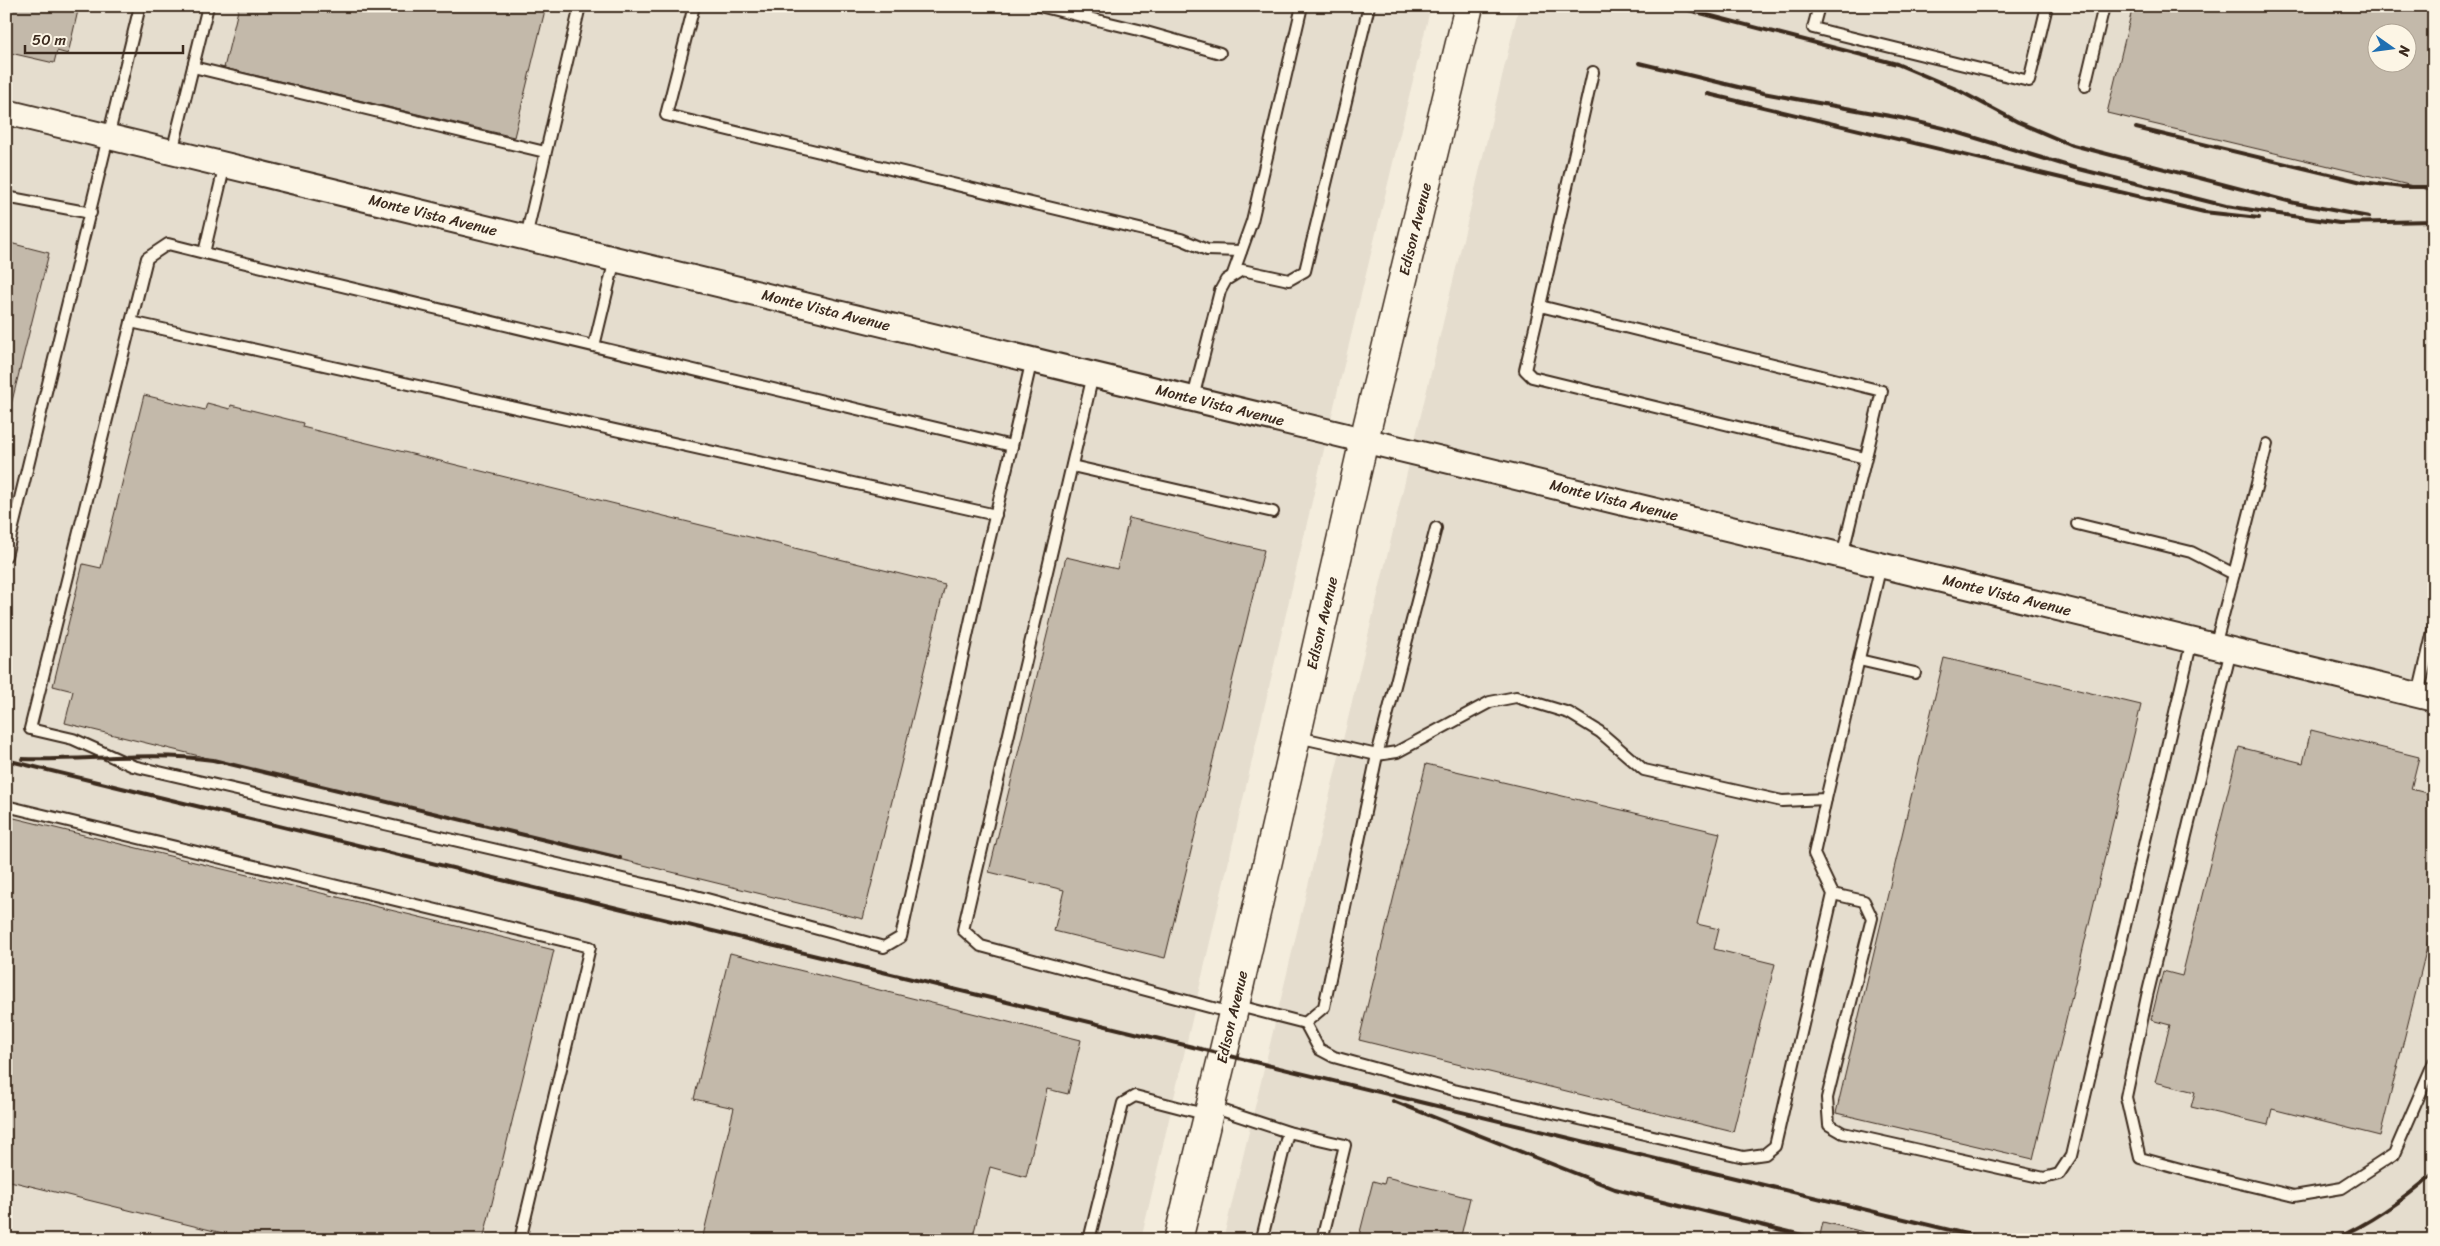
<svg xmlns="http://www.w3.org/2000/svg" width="2440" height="1246" viewBox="0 0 2440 1246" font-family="Sriracha,sans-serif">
  <rect width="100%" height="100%" fill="#f4eddd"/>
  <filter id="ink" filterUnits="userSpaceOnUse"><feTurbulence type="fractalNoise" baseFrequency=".02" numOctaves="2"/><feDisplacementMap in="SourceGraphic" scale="10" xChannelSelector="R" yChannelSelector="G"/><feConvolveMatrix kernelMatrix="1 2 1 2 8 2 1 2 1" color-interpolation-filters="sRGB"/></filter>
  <g filter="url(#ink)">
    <g fill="#e5ddce" fill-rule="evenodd">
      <polygon points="6,6 1431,6 1335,402 1141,1240 6,1240"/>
      <path d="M 1519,6 L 2434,6 L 2434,1240 L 1223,1240 ZM 2378,32 L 2408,32 L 2408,62 L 2378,62 Z"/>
    </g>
    <g fill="#c3b9aa" stroke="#3b2a1e" fill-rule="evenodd">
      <polygon points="6,6 79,6 68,54 57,51 54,63 6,52"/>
      <polygon points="239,6 546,6 514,137 224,68"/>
      <path d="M 2133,6 L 2434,6 L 2434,191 L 2107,113 ZM 2378,32 L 2408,32 L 2408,62 L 2378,62 Z"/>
      <polygon points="6,242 49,253 6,425"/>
      <polygon points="144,395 205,410 207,403 230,409 231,405 303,423 302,427 945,585 863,919 65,723 73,691 53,686 83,564 101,568"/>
      <polygon points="1129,518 1264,550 1165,958 1054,931 1064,890 989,872 1066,557 1117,569"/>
      <polygon points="1944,658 2141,705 2033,1159 1836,1113"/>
      <polygon points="2311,730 2419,757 2411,789 2434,795 2434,919 2380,1136 2272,1109 2268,1125 2191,1107 2195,1092 2155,1082 2170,1025 2151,1020 2163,971 2182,976 2239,747 2303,763"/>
      <polygon points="1426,764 1720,833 1697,924 1719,929 1714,949 1775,964 1733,1132 1359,1040"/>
      <polygon points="6,816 554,950 483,1240 251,1240 6,1180"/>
      <polygon points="730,953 1081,1040 1068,1094 1047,1089 1026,1177 990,1167 972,1240 702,1240 734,1108 694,1099"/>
      <polygon points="1386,1177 1470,1198 1460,1240 1358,1240 1373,1181 1384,1184"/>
      <polygon points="1823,1222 1896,1240 1819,1240"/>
    </g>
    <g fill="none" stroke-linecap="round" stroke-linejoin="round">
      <defs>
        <g id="service">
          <polyline points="694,6 666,115 1181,239 1207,250 1241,251"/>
          <polyline points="1039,6 1139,30 1220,53"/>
          <polyline points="1819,6 1813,28 2029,81 2047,6"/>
          <polyline points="193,67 545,152"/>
          <polyline points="2085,86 2104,6"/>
          <polyline points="172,152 208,6"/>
          <polyline points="6,197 91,213"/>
          <polyline points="526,237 580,6"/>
          <polyline points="204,253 168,244 147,258 30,729 73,739 133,766 692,895 884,947 901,937 977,591 1012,446 204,253 225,164"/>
          <polyline points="1233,274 1252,221 1302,6"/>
          <polyline points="1540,306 1593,72"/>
          <polyline points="131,322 996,515"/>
          <polyline points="594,346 615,259"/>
          <polyline points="1093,375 963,930 981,946 1232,1013"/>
          <polyline points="1193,398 1220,291 1226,280 1242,270 1289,280 1305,271 1369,6"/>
          <polyline points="1012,446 1032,359"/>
          <polyline points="1072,466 1273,512"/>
          <polyline points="2077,524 2191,552 2234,574 2215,646"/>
          <polyline points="6,556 140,6"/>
          <polyline points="1842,556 1882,391 1540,306 1525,370 1532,377 1865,458"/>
          <polyline points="2234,574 2267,444"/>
          <polyline points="2231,650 2147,996 2126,1097 2140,1158 2184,1170 2294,1196 2342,1188 2394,1154 2434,1062"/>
          <polyline points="1859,660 1915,673"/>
          <polyline points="2418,695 2434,627"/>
          <polyline points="1298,737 1377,755 1397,752 1490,702 1516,697 1569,713 1600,732 1644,770 1782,801 1826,799 1881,565"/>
          <polyline points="6,806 590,947 520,1240"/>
          <polyline points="1833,894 1864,901 1872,918 1827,1098 1829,1125 1843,1133 2044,1178 2059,1174 2071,1156 2192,640"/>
          <polyline points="1235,1005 1305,1023 1324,1007 1377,755 1436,528"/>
          <polyline points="1305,1023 1319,1049 1334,1057 1454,1090 1744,1157 1765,1154 1775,1146 1833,894 1814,854 1826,799"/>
          <polyline points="1212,1107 1288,1132 1345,1145 1322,1240"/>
          <polyline points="1262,1238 1288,1132"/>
          <polyline points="1089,1240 1123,1103 1135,1096 1208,1115"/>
        </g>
        <polyline id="tertiary" points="6,112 2434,699"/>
        <polyline id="primary" points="1178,1240 1235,1005 1364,440 1469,6"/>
      </defs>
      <use href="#service" stroke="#3b2a1e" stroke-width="14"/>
      <use href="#tertiary" stroke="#3b2a1e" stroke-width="28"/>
      <use href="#primary" stroke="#3b2a1e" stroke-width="31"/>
      <use href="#service" stroke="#fcf5e5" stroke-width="10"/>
      <use href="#tertiary" stroke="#fcf5e5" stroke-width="24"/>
      <use href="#primary" stroke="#fcf5e5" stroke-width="28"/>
      <g stroke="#3b2a1e" stroke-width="4">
        <polyline points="1673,6 1897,64 1956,89 2018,122 2069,144 2295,203 2369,217"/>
        <polyline points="1639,63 1763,93 1901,118 1943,128 2075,168 2226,206 2339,223 2434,221"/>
        <polyline points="1708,94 2204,212 2259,218"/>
        <polyline points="2136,128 2362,182 2402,187 2434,187"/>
        <path d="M 22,759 C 86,761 149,751 213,760 L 620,858"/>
        <polyline points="6,760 1991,1240"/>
        <polyline points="1393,1101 1615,1189 1822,1240"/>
        <path d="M 2333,1240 C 2371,1223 2404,1200 2434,1173"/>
      </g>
    </g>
  </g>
  <g text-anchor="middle" stroke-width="4.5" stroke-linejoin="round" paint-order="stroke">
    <g font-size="15" fill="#3b2a1e" stroke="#fcf5e5">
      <text transform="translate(433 215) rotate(14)" y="5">Monte Vista Avenue</text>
      <text transform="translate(1415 229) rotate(-76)" y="5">Edison Avenue</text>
      <text transform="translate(826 310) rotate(14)" y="5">Monte Vista Avenue</text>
      <text transform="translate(1220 405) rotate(14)" y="5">Monte Vista Avenue</text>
      <text transform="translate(1614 500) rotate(14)" y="5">Monte Vista Avenue</text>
      <text transform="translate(2007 595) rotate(14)" y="5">Monte Vista Avenue</text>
      <text transform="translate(1322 623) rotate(-77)" y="5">Edison Avenue</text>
      <text transform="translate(1232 1017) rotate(-77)" y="5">Edison Avenue</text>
    </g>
  </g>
  <rect width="2440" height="1246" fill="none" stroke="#fcf5e5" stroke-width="25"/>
  <rect x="12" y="12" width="2415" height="1221" fill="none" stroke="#3b2a1e" stroke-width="2" filter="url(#ink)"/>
  <g transform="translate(2392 48) rotate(104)"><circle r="24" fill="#fcf5e5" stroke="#afa495"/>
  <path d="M0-4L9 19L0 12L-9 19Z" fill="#1f6fb2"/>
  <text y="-8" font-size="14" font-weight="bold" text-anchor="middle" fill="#3b2a1e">N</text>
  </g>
  <path d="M25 45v8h158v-8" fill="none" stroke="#3b2a1e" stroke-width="2.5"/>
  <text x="32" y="45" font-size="15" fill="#3b2a1e" stroke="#fcf5e5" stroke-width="4" paint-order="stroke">50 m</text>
</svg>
